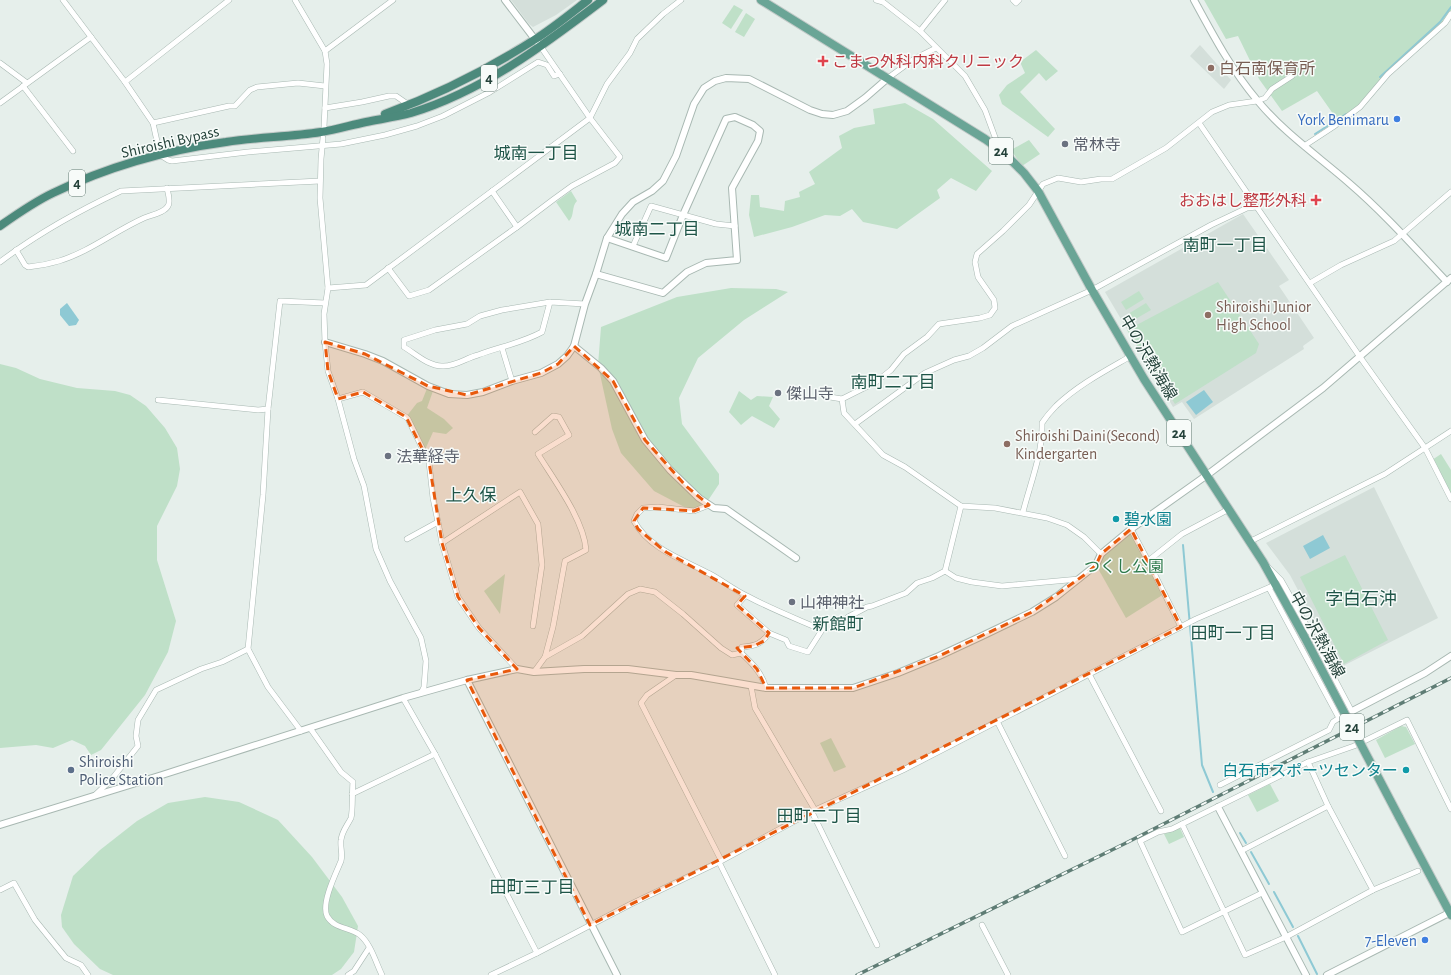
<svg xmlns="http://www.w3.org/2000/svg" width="1451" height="975" viewBox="0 0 1451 975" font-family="'Alegreya Sans','Noto Sans JP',sans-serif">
  <rect width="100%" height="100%" fill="#e6efeb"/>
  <g fill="#d4dfda">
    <polygon points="511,0 577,0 556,15 533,27 529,24"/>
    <polygon points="1200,45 1231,80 1224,89 1190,56"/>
    <polygon points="1243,214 1289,280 1279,286 1314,338 1303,346 1304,349 1194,419 1182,402 1173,407 1105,292"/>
    <polygon points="1374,487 1438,618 1339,668 1290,575 1266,543"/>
  </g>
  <g fill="#bfe0c8">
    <polygon points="1204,0 1451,0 1451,14 1388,74 1353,113 1336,118 1317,91 1282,111 1259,79 1238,36 1226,39"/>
    <polygon points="734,5 743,10 731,29 722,23"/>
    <polygon points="746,13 755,19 744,37 735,32"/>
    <polygon points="1036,50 1058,71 1046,81 1039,73 1020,92 1055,129 1048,137 1002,104 999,95 1007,85 1025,73 1020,62"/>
    <polygon points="905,103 933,119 992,171 976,191 951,178 937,190 940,198 897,229 863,222 852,209 840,216 825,215 792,227 754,237 749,215 751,195 759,195 760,207 784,211 785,201 800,197 799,192 815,184 809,172 842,148 839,136 854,128 875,124 873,109"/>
    <polygon points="1029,140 1040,154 1022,166 1011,150"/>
    <path d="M 571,191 L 577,201 C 571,207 575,215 569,221 L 556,202 Z"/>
    <polygon points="1218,282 1259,344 1256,353 1175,404 1127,330"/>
    <polygon points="731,288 776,289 788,292 744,320 698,358 679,398 682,424 719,474 719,484 709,499 692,511 654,491 621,453 612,429 598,365 601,327 677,297"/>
    <polygon points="1139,291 1144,299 1126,310 1121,302"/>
    <polygon points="1146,303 1151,310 1132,321 1128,314"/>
    <polygon points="0,364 16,368 40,379 77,388 115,391 130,395 146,406 165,428 177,448 180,469 177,486 157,526 157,560 176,621 168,652 145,695 101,750 91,755 85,746 72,740 53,748 36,745 0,748"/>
    <polygon points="428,386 434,388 427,408 444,419 453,428 446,434 433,432 424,452 406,417 417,403 422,401"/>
    <polygon points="739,391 751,400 757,396 773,397 769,406 780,419 774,428 752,416 741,425 729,412"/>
    <polygon points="1441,454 1451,470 1451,495 1429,462"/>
    <polygon points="1131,529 1164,594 1126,618 1096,565 1101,554"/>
    <polygon points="1345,555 1388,640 1344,664 1300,577"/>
    <polygon points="505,574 500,614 484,591"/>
    <polygon points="1401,726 1406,727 1415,744 1385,758 1376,740"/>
    <polygon points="831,738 846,767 834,772 820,743"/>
    <polygon points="1270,784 1279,801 1257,812 1248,795"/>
    <polygon points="205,797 239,802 278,820 312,857 342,897 358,926 354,952 341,969 332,975 113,975 100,969 74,944 62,927 61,915 73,876 100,850 137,821 168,803"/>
    <polygon points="1180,828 1184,837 1169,844 1164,834"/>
  </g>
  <g fill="#8ec9d4">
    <polygon points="67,303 79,320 76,325 69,326 60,315 60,309"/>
    <polygon points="1204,390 1213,402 1196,415 1186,402"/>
    <polygon points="1323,535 1330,548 1310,559 1303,546"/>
  </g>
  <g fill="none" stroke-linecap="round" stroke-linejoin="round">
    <g stroke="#8ec9d4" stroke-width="2">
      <polyline points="1380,77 1440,22 1451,7"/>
      <polyline points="1315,134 1346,114"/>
      <polyline points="1183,545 1202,765 1213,792"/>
      <polyline points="1240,833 1246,843"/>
      <polyline points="1251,852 1269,884"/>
      <polyline points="1274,892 1293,927"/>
      <polyline points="1298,936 1317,974"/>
    </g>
    <defs>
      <g id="minor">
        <polyline points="63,0 125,82 229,0"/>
        <polyline points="295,0 325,51 327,64 324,127"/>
        <polyline points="876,0 883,2 920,31 965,76 985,110 999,148"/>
        <polyline points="1013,0 1016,3 1019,0"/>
        <polyline points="920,31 945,0"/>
        <polyline points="325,51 393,0"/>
        <polyline points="0,63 27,83"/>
        <polyline points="888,78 914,59 936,48"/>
        <polyline points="125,82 153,123 160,155 168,160 172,161 248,152 341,144 385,135 417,126 443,116 490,92 538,62 547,65 554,76 560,74"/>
        <polyline points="23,86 73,151"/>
        <polyline points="0,103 91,37"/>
        <polyline points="325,108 362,102 389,96 396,96 409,105"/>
        <polyline points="153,123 229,106 235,106 250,90 257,87 298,83 325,86"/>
        <polyline points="1199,123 1360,357 1425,448 1451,499"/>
        <polyline points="323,138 321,159 320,198 328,288 324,314 325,342 328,371 338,399 354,459 364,486 376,549 390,581 421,638 426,661 424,687 421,693"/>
        <polyline points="1304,146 1333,127 1360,107 1388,74 1445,23 1451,14"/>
        <polyline points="492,191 517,227"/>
        <polyline points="633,246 651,206 716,224 735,226"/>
        <path d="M 16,250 L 25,265 L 28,267 C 38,266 49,264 59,261 C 89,252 115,231 144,218 C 151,215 164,213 168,206 C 171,202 168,193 167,188"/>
        <path d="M 0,262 C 37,234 78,211 121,191 L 320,181"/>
        <polyline points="388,268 409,296 429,290 517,227 554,199 572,186 615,163 620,157 590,118 541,47"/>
        <polyline points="1310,283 1341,265 1394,241 1451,192"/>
        <polyline points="328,288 366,285 590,118 607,84 630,53 637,39 663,14 681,0"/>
        <path d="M 550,302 L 542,332 C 522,343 499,347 478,355 C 466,358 455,367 442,366 C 428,366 416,354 404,347 L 404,340 L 435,330 L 467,324 L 480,316 L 502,310 L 550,302 L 585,304"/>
        <polyline points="502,348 512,381"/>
        <polyline points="824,396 842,399 876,382 891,370 904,354 927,337 939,324 980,318 990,315 995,308 994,300 978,277 975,262 977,254 1003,231 1029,205 1043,184 1058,178 1081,182 1101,179 1112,179 1166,148 1212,112 1229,105 1257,101 1265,98 1272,89 1292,76"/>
        <polyline points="338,399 363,392 406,417 408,419 429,462 433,498 438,522"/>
        <polyline points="842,399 844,413 883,455 905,467 961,506 995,508 1047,518 1067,525 1084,537 1101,554"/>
        <polyline points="158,400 258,410 268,409"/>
        <polyline points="855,424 925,373 954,360 969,356 983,348 1012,326 1092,290 1211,225 1247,208 1257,207"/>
        <path d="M 709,505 L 694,511 L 658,507 L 643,508 L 637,514 L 634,521 C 649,549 684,560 710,574 C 723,581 734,590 747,596 C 771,609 797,619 822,630 L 808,652 L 789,646 L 786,640 L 769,633"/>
        <path d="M 1023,512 C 1030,484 1043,453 1042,423 C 1046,417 1051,411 1056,406 C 1078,385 1105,371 1131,356"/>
        <polyline points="1131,529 1148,561 1181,627"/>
        <polyline points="407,539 438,522 442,543 458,597 479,628 517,669"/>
        <polyline points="1249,542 1385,474 1451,431"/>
        <polyline points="442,543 520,492 538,524 542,565 533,626"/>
        <polyline points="1148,561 1182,534 1229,509"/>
        <polyline points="1269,568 1281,580 1303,619 1352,712"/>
        <polyline points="945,571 956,578 972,582 1002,586 1079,579"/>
        <polyline points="850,619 848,617 867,607 872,606 906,593 917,583 932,578 945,571 961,506"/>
        <path d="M 741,653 L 742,647 C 755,646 762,644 769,633 L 737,605 L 745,596"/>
        <path d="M 741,653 C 752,663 762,673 766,688"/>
        <polyline points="545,657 582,636 628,594 640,589 655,592 683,614 721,648 732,655 741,653"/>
        <path d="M 534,672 L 545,657 L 553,627 L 565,561 L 586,550 C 584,520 554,480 538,454 L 569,435 L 559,417 L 553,416 L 535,432"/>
        <polyline points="1089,674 1161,811"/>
        <polyline points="676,675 647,695 641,703 721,860"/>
        <polyline points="751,686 755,708 815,810"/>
        <polyline points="403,698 435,754 537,953"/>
        <polyline points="997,721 1065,856"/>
        <path d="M 310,728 L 341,772 L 353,782 C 352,790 353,811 351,818 C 347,826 342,831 341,840 C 340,847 343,854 341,861 C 336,873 321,903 327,916 C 334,929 350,927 360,935 C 371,944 376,963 382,975"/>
        <polyline points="301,731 268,687 248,649 263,495 268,409 280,301 325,303"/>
        <polyline points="1308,762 1354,746 1407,720 1451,809"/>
        <polyline points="1220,785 1329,730 1333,722 1339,718 1269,588"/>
        <polyline points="352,794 435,754"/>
        <polyline points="94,796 111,780 138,746 136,736 138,720 156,690 201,669 222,662 248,649"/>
        <polyline points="812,812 877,945"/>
        <polyline points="1182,824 1245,955 1286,937 1373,890 1418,871"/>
        <polyline points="1241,851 1328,806"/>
        <polyline points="719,862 775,975"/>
        <polyline points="0,890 14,883 35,920 52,941 66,958 81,965 88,975"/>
        <polyline points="1262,893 1182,932 1140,841 1158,832 1172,829 1308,762 1328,806 1373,890"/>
        <polyline points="982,925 1008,975"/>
        <polyline points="348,975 354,971 369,948"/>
        <polyline points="491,975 537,953 631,904 719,862 815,810 903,770 1196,619 1275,585"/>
      </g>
      <g id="tertiary">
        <polyline points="505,0 537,42"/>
        <path d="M 1194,0 C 1213,35 1231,69 1257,100 C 1283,132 1318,156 1349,183 C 1384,213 1415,248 1447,282"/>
        <polyline points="596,274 663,293 687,272 706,263 737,260 732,188 758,141 760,131 753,125 735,117 726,119 683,215 666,258 607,238"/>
        <polyline points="325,342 365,354 383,361 428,386 449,394 467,395 483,392 512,381 541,373 558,364 567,356 574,346 585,304 596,274 607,238 622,214 633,202 652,191 663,181 676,156 694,104 704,88 715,81 726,78 749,79 810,110 822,114 833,115 847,111 865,98 888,78"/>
        <polyline points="574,346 601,368 613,381 645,440 670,470 699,498 714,508 726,509 796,558"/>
        <polyline points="467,680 617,975"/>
        <polyline points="1339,718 1425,673 1451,656"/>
        <polyline points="1218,807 1306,975"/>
        <polyline points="0,825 162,775 403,698 467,680 517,669 534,672 584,669 628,669 676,675 691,675 766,688 853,688 898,673 939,656 982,636 1032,612 1056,597 1096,565 1101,554 1131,529 1207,475 1323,388 1451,278"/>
        <polyline points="1327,975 1451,912"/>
      </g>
      <g id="primary">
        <polyline points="761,0 985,139 999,149 1010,159 1024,173 1038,191 1092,290 1144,379 1263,562 1304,636"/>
        <polyline points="1399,817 1451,915"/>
      </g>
      <g id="trunk">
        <path d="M 385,114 C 437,95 487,70 534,40 C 553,28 570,14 588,0"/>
        <path d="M 0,226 C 17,214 34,202 53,193 C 107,167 167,150 226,142 C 257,137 290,137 321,132 C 336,130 351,125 366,122 C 381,119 396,117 411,113 C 483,91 544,45 603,0"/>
      </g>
    </defs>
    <use href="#minor" stroke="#a8b8b2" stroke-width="6"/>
    <use href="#tertiary" stroke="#a8b8b2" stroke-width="8"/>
    <use href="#primary" stroke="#c2cac8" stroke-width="10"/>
    <use href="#trunk" stroke="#c2cac8" stroke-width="10"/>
    <use href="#minor" stroke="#fff" stroke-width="5"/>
    <use href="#tertiary" stroke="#fff" stroke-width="6"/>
    <use href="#primary" stroke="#6aa596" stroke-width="8"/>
    <use href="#trunk" stroke="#4c8a7c" stroke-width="8"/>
    <defs>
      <polyline id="rail" points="857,975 1124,844 1451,678"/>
    </defs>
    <use href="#rail" stroke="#5f7d75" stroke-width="3.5"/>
    <use href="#rail" stroke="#f7fbf9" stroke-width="2" stroke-dasharray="6" stroke-linecap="butt"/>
    <defs>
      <polyline id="primary-bridge" points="1304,636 1399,817"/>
    </defs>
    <use href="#primary-bridge" stroke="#c2cac8" stroke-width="10" stroke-linecap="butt"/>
    <use href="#primary-bridge" stroke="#6aa596" stroke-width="8"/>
  </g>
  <path fill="#e8590c" fill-opacity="0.2" stroke="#e8590c" stroke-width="3" stroke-dasharray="8 5" stroke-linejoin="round" d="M 325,342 L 365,354 L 428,386 L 467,395 L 541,373 L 558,364 L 574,346 L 613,381 L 645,440 L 686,486 L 709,505 L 694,511 L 643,508 L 634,521 L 638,529 L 666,552 L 745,596 L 737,605 L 769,633 L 764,641 L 754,646 L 737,648 L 757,669 L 766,688 L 853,688 L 939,656 L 1032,612 L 1087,573 L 1096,565 L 1101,554 L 1131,529 L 1181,627 L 590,925 L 467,680 L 517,669 L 479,628 L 458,597 L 442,543 L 429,462 L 406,417 L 363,392 L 338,399 L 328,371 Z"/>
  <g fill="#e0444e" stroke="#f7fbf9" stroke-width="1.5">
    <path d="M821 55h4v4h4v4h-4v4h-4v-4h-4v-4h4z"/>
    <path d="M1314 194h4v4h4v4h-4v4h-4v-4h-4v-4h4z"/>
  </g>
  <g fill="#8d6e63" stroke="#f7fbf9" stroke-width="1.5">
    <circle cx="1211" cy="68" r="4"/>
    <circle cx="1208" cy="315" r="4"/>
    <circle cx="1007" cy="444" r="4"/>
  </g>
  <g fill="#3f7fe0" stroke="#f7fbf9" stroke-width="1.5">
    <circle cx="1397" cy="119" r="4"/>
    <circle cx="1425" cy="940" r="4"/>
  </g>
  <g fill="#6b7280" stroke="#f7fbf9" stroke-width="1.5">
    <circle cx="1065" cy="144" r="4"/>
    <circle cx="778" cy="393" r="4"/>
    <circle cx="388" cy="456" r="4"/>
    <circle cx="792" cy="602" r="4"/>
  </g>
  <g fill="#0f9aa8" stroke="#f7fbf9" stroke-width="1.5">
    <circle cx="1116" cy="519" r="4"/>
    <circle cx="1406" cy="770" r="4"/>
  </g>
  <circle fill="#5c6f8a" stroke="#f7fbf9" stroke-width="1.5" cx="71" cy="770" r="4"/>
  <g text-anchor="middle" stroke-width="3" stroke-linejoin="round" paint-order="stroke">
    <g fill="#f7fbf9" stroke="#637a73" stroke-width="1">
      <rect x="481" y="65" width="16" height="26" rx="3"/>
      <rect x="989" y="138" width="24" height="26" rx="3"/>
      <rect x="69" y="170" width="16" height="26" rx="3"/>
      <rect x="1167" y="420" width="24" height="26" rx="3"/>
      <rect x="1340" y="714" width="24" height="26" rx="3"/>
    </g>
    <g font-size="15" font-weight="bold" fill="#24423a">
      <text x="489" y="83">4</text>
      <text x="1001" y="156">24</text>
      <text x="77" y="188">4</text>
      <text x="1179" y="438">24</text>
      <text x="1352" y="732">24</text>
    </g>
    <g font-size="16" fill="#be3a42" stroke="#f7fbf9" text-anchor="start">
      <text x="832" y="67">こまつ外科内科クリニック</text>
      <text x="1307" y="206" text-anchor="end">おおはし整形外科</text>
    </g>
    <g font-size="16" fill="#785e54" stroke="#f7fbf9" text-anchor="start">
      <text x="1219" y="74">白石南保育所</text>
      <text x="1216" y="312">Shiroishi Junior<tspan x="1216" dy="18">High School</tspan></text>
      <text x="1015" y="441">Shiroishi Daini(Second)<tspan x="1015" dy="18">Kindergarten</tspan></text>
    </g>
    <g font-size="16" fill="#366cbe" stroke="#f7fbf9" text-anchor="end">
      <text x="1389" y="125">York Benimaru</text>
      <text x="1417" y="946">7-Eleven</text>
    </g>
    <g font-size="16" fill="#24423a" stroke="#f7fbf9">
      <text transform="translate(170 141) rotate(-13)" y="6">Shiroishi Bypass</text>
      <text transform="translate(1149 357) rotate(59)" y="6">中の沢熱海線</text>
      <text transform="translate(1318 634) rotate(61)" y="6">中の沢熱海線</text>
    </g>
    <g font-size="16" fill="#5b616d" stroke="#f7fbf9" text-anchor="start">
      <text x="1073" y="150">常林寺</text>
      <text x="786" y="399">傑山寺</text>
      <text x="396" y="462">法華経寺</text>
      <text x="800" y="608">山神神社</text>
    </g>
    <g font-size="16" fill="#0d838f" stroke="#f7fbf9" text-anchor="start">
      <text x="1124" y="525">碧水園</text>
      <text x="1398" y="776" text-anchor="end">白石市スポーツセンター</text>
    </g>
    <g font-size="16" fill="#2d7a4b" stroke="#f7fbf9">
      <text x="1124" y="572">つくし公園</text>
    </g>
    <g font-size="16" fill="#4e5e75" stroke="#f7fbf9" text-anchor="start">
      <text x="79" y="767">Shiroishi<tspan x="79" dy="18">Police Station</tspan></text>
    </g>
    <g font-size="17" fill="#1f5548" stroke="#f7fbf9">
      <text x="536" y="159">城南一丁目</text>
      <text x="657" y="235">城南二丁目</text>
      <text x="1225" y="251">南町一丁目</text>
      <text x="893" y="388">南町二丁目</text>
      <text x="471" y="501">上久保</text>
      <text x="838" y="630">新館町</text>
      <text x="1233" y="639">田町一丁目</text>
      <text x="819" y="822">田町二丁目</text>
      <text x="532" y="893">田町三丁目</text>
    </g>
    <g font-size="18" fill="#1f5548" stroke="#f7fbf9">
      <text x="1361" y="605">字白石沖</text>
    </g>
  </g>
</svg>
